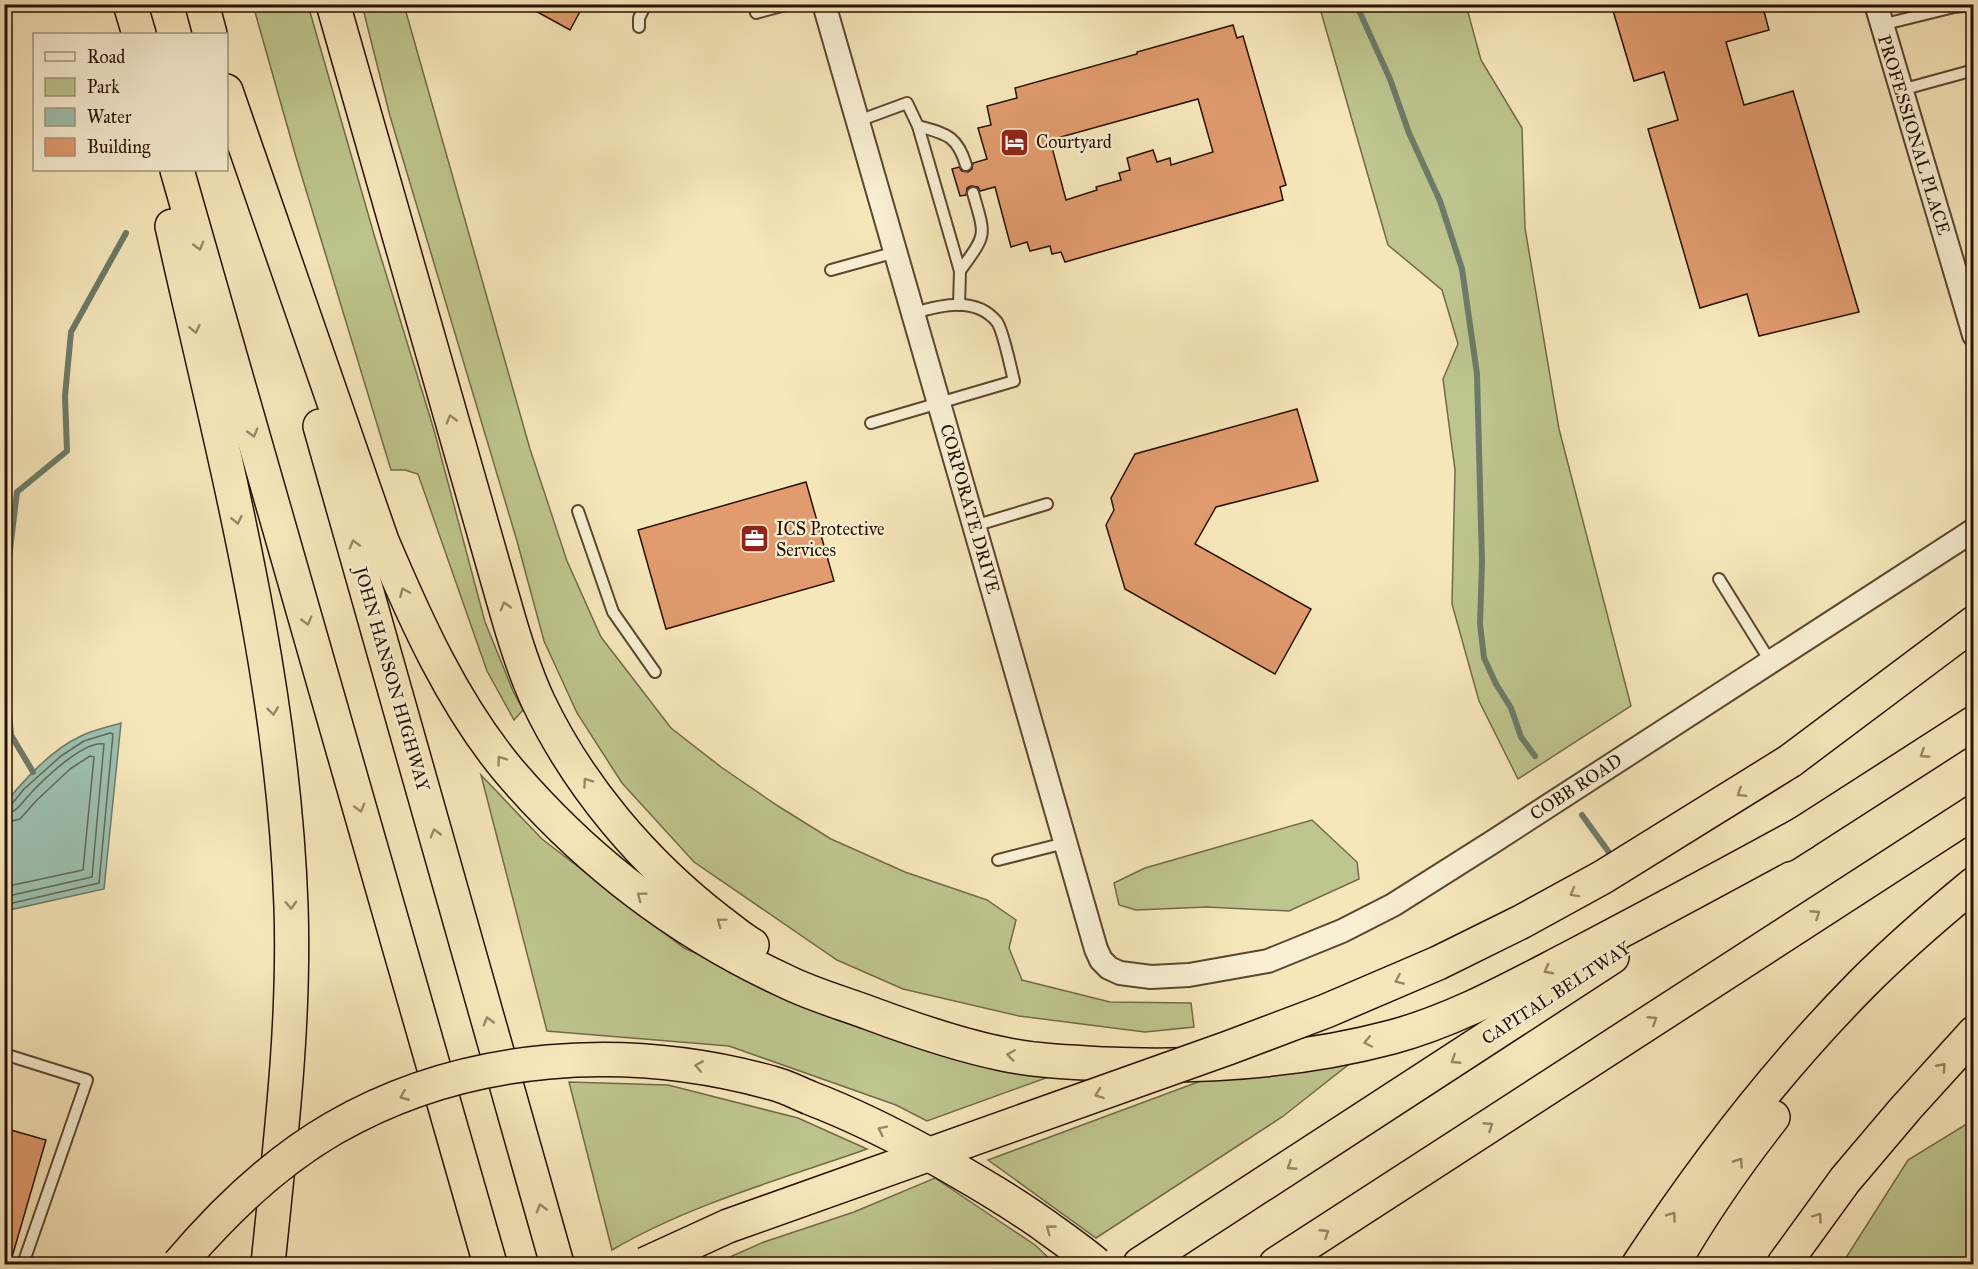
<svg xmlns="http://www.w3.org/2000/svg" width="1978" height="1269" viewBox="0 0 1978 1269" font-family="'IM FELL Great Primer',serif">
  <rect width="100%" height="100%" fill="#f6e7bb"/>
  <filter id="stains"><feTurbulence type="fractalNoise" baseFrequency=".00333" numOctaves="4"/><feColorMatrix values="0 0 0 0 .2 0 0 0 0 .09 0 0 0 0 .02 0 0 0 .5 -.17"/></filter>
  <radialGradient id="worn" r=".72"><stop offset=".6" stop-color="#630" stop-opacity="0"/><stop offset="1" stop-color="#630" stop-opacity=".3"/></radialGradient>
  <g fill="#bec58e" stroke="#736a48" stroke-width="1.5">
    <polygon points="253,5 308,5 375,238 434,430 485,622 513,691 523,710 514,720 487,671 418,474 405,470 391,470 296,157"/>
    <polygon points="362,5 404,5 530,449 567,561 601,637 671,728 721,767 778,806 831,839 905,872 987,900 1016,920 1009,948 1022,980 1110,1002 1191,1003 1194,1027 1145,1032 1019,1016 903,989 837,960 694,862 622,783 577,713 544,641 517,541 390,116"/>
    <polygon points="1319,5 1466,5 1481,60 1522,128 1525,228 1559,429 1631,706 1518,779 1479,701 1452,604 1455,470 1443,379 1458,344 1442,290 1388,245"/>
    <polygon points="481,775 542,839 684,948 779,989 1054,1075 927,1121 896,1105 729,1046 547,1031"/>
    <polygon points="1312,820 1357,862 1359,879 1289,911 1207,907 1136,910 1119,905 1114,883 1145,868"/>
    <polygon points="1343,1056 1348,1065 1282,1117 1096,1238 988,1160 1225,1072"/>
    <path d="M 569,1082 L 668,1085 L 798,1118 L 867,1149 C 782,1179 691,1204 612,1250 Z"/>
    <polygon points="1973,1120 1973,1264 1842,1264 1908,1160"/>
    <polygon points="935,1178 1035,1245 1055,1264 714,1264 764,1242 854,1212"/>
  </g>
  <path fill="#9dc0af" stroke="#6e7a69" stroke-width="1.5" d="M 121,723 L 104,889 L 5,911 L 5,803 C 26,778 51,750 81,736 C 93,730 108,727 121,723 Z"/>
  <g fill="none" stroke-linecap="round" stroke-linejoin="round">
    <g stroke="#626858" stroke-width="1.5">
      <polyline points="4,806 11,805 24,789 61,756 84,741 110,733 113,734 99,883 4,905"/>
      <path d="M 4,814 C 17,813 22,802 30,794 C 44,779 84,740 104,744 L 92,877 L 4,897"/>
      <polyline points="4,823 20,819 36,801 70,769 90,756 94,757 83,870 4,887"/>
    </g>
    <g stroke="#6e7a69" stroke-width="6">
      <polyline points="1356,4 1390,79 1409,133 1440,201 1462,269 1477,374 1482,562 1480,624 1484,658 1496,684 1511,708 1521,737 1535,756"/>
      <polyline points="4,617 10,550 17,492 67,451 65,396 71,332 126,233"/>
      <polyline points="4,657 11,735 33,772"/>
      <polyline points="1582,815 1613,858"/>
    </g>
  </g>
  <g fill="#e19b6e" stroke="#281001" stroke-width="1.5" fill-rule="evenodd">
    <polygon points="523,4 584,4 570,30"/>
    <polygon points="1611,4 1762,4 1769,30 1726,42 1744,105 1793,91 1859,312 1759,336 1747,294 1700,308 1648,129 1678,120 1664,72 1634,81"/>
    <path d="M 1233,25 L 1237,38 L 1243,36 L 1286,185 L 1280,187 L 1283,200 L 1065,262 L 1061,252 L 1052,254 L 1050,246 L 1030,251 L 1027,242 L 1011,247 L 995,187 L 980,191 L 978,187 L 971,186 L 967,188 L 966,195 L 960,196 L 952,169 L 959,167 L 962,171 L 968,172 L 972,169 L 973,163 L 987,159 L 978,128 L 991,125 L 987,106 L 1017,98 L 1015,88 L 1137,54 L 1137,52 ZM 1198,99 L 1213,152 L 1171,165 L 1170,158 L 1157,162 L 1153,150 L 1127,158 L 1130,170 L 1119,173 L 1121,180 L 1096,187 L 1097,190 L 1066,200 L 1050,140 Z"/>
    <polygon points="1297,409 1318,481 1216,507 1195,544 1311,609 1275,674 1125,589 1106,525 1114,510 1111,498 1135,454"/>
    <polygon points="806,482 834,581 666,629 638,530"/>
    <polygon points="4,1128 46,1140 10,1264 4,1264"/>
  </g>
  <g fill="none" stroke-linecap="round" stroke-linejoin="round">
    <defs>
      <g id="lane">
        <polyline points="756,13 789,4"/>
        <polyline points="1881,25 1954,7 1974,5"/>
        <polyline points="639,27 639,18 646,4"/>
        <polyline points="1901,90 1974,70"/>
        <polyline points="858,121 907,103 918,126 960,271 959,305"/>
        <path d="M 918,126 C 946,134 957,135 966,165"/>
        <polyline points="831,270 896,252"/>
        <path d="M 960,271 C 987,233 986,238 973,193"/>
        <path d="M 871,423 L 1014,381 C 1011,369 1003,330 997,322 C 976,296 941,305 914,313"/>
        <polyline points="578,511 613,612 655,672"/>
        <polyline points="974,526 1047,504"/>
        <polyline points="1719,579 1770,661"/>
        <polyline points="998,860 1065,843"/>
        <polyline points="4,1054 87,1080 23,1264"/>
      </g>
      <g id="street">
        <path d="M 824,4 C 915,319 1006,634 1096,949 L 1101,960 L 1109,968 L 1120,973 L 1151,977 L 1189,975 L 1268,961 L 1342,931 L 1393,905 L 1491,843 L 1974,530"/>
        <polyline points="1876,4 1974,335"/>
      </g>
      <g id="highway">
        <polyline points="130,4 139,34"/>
        <polyline points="202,4 210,34"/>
        <path d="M 333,4 L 505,606 C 514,638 524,671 538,701 C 579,787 644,863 719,921 C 730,929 740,938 752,945"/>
        <path d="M 226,91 L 382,541 C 416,621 453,704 509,771 C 585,860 679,932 785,981 C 813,995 843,1003 872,1014 C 915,1030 958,1045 1003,1054 C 1036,1061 1070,1062 1104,1064 C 1200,1068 1298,1062 1392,1037 C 1455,1020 1512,988 1570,958 C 1648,917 1726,875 1803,833"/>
        <polyline points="177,170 490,1264"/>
        <path d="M 172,226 C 222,450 283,675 291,906 C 295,1026 280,1145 268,1264"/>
        <polyline points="320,426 557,1264"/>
        <polyline points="1790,761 1974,623"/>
        <polyline points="1784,845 1974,723"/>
        <polyline points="1140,1264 1612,957"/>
        <polyline points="1276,1264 1974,812"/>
        <path d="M 1639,1264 C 1704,1165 1778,1069 1862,984 C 1897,949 1935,916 1974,884"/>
        <path d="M 1673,1264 C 1702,1213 1737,1163 1773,1117"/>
        <polyline points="1784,1264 1845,1180 1906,1108 1974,1033"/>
      </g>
    </defs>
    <use href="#lane" stroke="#5c4630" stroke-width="14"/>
    <use href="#street" stroke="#5c4630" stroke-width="26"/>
    <use href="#highway" stroke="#281001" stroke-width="36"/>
    <use href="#lane" stroke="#f9efd3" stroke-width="10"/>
    <use href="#street" stroke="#f9efd3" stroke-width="22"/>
    <use href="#highway" stroke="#f6e7bb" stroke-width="33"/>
    <defs>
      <g id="highway-bridge">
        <path d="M 179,1264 C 223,1212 275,1162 334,1128 C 466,1052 627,1043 772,1083 C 785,1086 798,1093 810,1098 C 852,1114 892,1134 932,1156 C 974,1180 1016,1204 1055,1233 C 1069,1243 1083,1253 1096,1264"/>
        <polyline points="645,1264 728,1226 1228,1048 1326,1011 1438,963 1521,922 1603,877 1790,761"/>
      </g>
    </defs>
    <use href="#highway-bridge" stroke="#281001" stroke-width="36" stroke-linecap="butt"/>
    <use href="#highway-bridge" stroke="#f6e7bb" stroke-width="33"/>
  </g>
  <defs><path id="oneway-chevron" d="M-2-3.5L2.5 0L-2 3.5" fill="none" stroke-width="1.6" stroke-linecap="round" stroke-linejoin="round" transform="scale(1.5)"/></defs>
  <g stroke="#998667">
    <use href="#oneway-chevron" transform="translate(199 246) rotate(74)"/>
    <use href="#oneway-chevron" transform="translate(195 329) rotate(78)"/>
    <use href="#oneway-chevron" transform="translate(451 419) rotate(-106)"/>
    <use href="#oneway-chevron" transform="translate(253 433) rotate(74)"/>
    <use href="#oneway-chevron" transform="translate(237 520) rotate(78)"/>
    <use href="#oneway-chevron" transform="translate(354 544) rotate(-106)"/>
    <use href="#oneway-chevron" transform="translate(404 592) rotate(-113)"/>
    <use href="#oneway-chevron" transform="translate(505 606) rotate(-106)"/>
    <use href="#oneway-chevron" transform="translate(307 621) rotate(74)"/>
    <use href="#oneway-chevron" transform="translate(273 711) rotate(83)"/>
    <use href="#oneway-chevron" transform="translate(1924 754) rotate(147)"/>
    <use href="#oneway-chevron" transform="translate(501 760) rotate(-126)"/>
    <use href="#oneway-chevron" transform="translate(587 782) rotate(-125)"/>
    <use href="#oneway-chevron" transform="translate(1741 793) rotate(148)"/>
    <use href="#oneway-chevron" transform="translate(360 808) rotate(74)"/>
    <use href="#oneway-chevron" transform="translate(435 833) rotate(-106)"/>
    <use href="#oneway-chevron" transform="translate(1574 893) rotate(151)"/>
    <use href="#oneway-chevron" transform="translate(641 896) rotate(-143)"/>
    <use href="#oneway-chevron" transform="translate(291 905) rotate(88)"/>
    <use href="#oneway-chevron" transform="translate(1816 914) rotate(-33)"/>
    <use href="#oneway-chevron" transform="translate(721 922) rotate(-143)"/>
    <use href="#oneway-chevron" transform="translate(1548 970) rotate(152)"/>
    <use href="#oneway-chevron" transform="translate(1399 980) rotate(157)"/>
    <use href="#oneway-chevron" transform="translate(1653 1020) rotate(-33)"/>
    <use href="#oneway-chevron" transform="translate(488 1021) rotate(-106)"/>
    <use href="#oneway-chevron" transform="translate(1368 1042) rotate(168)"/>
    <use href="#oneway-chevron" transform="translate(1011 1055) rotate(-172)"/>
    <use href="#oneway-chevron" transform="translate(1455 1060) rotate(147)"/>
    <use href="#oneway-chevron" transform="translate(699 1066) rotate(-169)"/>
    <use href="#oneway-chevron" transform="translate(1942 1067) rotate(-48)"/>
    <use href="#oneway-chevron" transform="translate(1099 1094) rotate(160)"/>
    <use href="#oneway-chevron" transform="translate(404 1096) rotate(158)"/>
    <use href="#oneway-chevron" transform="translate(1489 1126) rotate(-33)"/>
    <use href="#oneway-chevron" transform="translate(882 1130) rotate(-154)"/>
    <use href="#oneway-chevron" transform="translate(1739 1162) rotate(-56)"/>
    <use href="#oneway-chevron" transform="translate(1291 1166) rotate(147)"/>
    <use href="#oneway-chevron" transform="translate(541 1208) rotate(-106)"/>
    <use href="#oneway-chevron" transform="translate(1672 1216) rotate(-55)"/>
    <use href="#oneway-chevron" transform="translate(1818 1217) rotate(-54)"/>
    <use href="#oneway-chevron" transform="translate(1050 1229) rotate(-144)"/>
    <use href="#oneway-chevron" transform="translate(1325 1233) rotate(-33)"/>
  </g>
  <defs>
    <symbol id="hotel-square" viewBox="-11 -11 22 22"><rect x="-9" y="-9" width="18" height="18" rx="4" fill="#8f2418" stroke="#f9efd3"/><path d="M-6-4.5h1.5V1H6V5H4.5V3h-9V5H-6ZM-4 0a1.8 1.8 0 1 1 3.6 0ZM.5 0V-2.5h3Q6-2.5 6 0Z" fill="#fff"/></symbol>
    <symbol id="office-square" viewBox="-11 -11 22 22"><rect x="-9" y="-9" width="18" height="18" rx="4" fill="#8f2418" stroke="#f9efd3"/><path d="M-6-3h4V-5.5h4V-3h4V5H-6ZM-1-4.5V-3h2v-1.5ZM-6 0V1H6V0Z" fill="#fff"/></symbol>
  </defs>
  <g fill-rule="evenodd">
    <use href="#hotel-square" x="998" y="126" width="33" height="33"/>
    <use href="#office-square" x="738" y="522" width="33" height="33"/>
  </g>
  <g text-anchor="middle" stroke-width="4.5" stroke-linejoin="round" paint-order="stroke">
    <g font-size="18" fill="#281001" stroke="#f9efd3">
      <text transform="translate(1914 135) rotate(73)" y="6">PROFESSIONAL PLACE</text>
      <text transform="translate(970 509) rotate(74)" y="6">CORPORATE DRIVE</text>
      <text transform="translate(392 679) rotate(74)" y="6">JOHN HANSON HIGHWAY</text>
      <text transform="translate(1576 787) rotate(-33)" y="6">COBB ROAD</text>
      <text transform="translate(1556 993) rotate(-33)" y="6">CAPITAL BELTWAY</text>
    </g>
    <g font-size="18" fill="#281001" stroke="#f9efd3" text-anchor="start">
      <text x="1036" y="148">Courtyard</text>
      <text x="776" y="535">ICS Protective<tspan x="776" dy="21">Services</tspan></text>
    </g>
  </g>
  <rect width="1978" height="1269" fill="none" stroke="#f6e7bb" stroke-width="24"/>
  <rect x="6" y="6" width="1966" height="1257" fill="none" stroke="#281001" stroke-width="3"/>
  <rect x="12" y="12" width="1954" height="1245" fill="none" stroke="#281001" stroke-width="1.5"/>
  <rect x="33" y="33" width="195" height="138" fill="#f9efd3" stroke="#a5967f" stroke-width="1.5"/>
  <rect x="45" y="52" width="30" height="9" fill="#f9efd3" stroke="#a5967f" stroke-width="1.5"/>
  <text x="87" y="63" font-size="18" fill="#281001">Road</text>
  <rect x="45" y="78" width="30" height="18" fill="#bec58e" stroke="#a5967f" stroke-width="1.5"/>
  <text x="87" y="93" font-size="18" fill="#281001">Park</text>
  <rect x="45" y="108" width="30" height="18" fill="#9dc0af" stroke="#a5967f" stroke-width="1.5"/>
  <text x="87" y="123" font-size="18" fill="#281001">Water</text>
  <rect x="45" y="138" width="30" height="18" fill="#e19b6e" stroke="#a5967f" stroke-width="1.5"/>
  <text x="87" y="153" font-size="18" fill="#281001">Building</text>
  <rect width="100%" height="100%" filter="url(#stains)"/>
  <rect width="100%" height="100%" fill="url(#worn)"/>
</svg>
